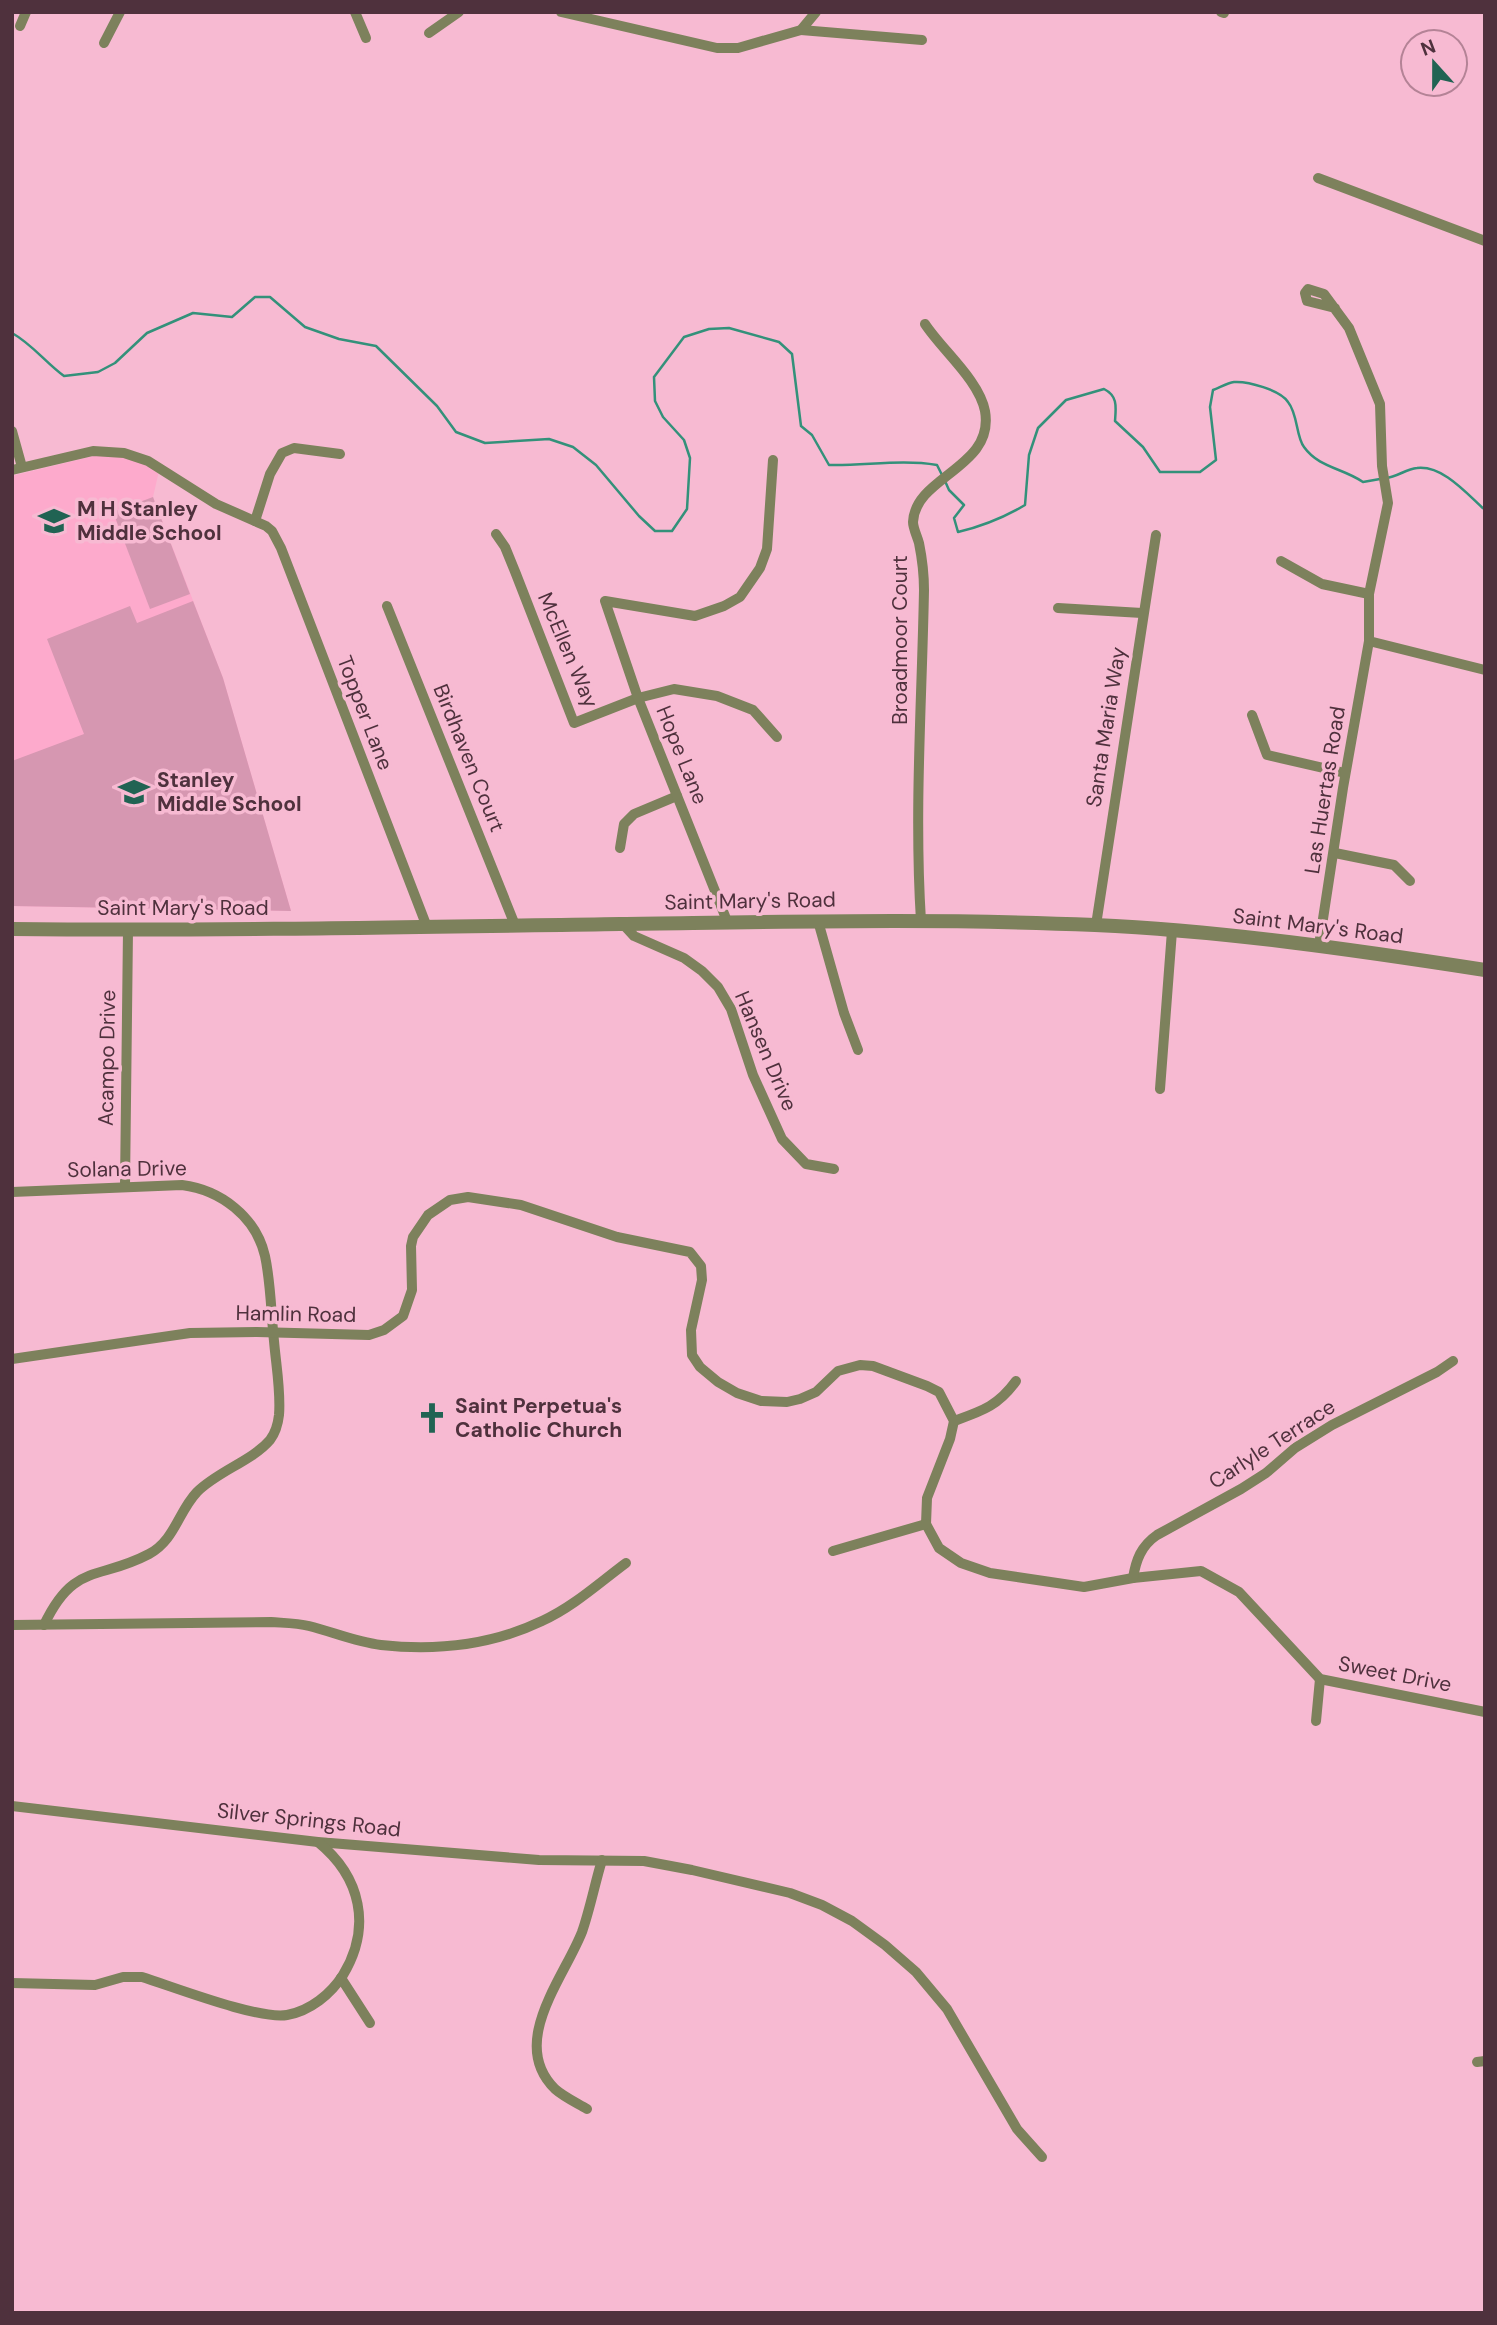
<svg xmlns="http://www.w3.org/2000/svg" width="1497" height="2325" viewBox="0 0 1497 2325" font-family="'DM Sans',sans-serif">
  <rect width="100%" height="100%" fill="#f7bad2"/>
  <polygon fill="#fdaacc" points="114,451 159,471 153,497 223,678 291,911 12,906 12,476"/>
  <g fill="#d697b1">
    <polygon points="153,497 190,594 150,609 113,512"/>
    <polygon points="193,601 223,678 291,911 12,906 12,761 84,734 47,639 130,606 137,623"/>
  </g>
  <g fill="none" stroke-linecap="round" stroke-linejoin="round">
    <g stroke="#33917a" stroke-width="2.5">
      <path d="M 12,333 C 32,344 46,363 64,376 L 98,372 L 115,363 L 147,333 L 193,313 L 232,317 L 255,297 L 270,297 L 305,327 L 339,339 L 376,346 L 437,406 L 456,432 L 485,443 L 549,439 L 573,447 L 596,465 L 639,516 L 655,531 L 672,531 L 687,509 L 690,458 L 684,440 L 663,417 L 655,401 L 654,377 L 684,337 L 709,329 L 729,328 L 779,342 L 792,354 L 801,426 L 812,435 L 829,465 C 865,466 901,459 937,465 L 942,475"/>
      <path d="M 1386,478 C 1397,477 1406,469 1417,468 C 1443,465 1467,494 1485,510"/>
      <path d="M 945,481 L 949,490 L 964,505 L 954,518 L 958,532 C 983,526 1003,518 1025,505 L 1029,455 L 1038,428 L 1066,400 L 1104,389 C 1118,396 1116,407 1115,421 L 1143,447 L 1160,472 L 1200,472 L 1216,460 L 1210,407 L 1213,390 C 1219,388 1227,383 1234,382 C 1248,381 1280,390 1288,402 C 1298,414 1296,437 1304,447 C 1319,468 1343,468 1363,482 L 1380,479"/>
    </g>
    <g stroke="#7d815c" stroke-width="10">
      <polyline points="355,12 366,38"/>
      <polyline points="561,12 717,48 738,48 801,30 816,12"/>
      <polyline points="1221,12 1224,13"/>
      <polyline points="20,26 26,12"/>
      <polyline points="801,30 922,40"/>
      <polyline points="429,33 459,12"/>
      <polyline points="104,43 120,12"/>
      <polyline points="1318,178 1485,241"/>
      <polyline points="12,431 22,467"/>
      <polyline points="12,470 93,451 124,453 148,461 216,504 266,526 272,531 281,548 427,927"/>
      <polyline points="255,521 270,474 282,453 294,448 340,454"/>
      <polyline points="496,534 505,547 516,574 574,723 638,698 674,689 717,696 753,710 777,737"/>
      <polyline points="1281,561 1322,584 1369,594"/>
      <polyline points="387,606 515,925"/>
      <polyline points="1058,608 1142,613"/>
      <polyline points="1369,641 1485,670"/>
      <polyline points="1252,715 1267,755 1345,773"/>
      <polyline points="620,848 624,824 634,814 677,796"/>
      <polyline points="1335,853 1394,865 1410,881"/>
      <polyline points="727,921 638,698 605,601 695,616 724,606 740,597 760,568 767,549 773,460"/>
      <polyline points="818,921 844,1013 858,1050"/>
      <path d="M 921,921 C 914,811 922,700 924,590 C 924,575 922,558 919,543 C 917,536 913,528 913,522 C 915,476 995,468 985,411 C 979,380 942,350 925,324"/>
      <polyline points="623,924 634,936 684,958 702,971 718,987 731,1009 753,1075 782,1139 806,1164 834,1169"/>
      <polyline points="1096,925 1156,535"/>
      <polyline points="1319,945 1343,788 1369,641 1369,594 1388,503 1382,466 1380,404 1349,328 1324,294 1308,289 1305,293 1307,301 1335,308"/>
      <polyline points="1160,1089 1172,931"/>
      <polyline points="125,1186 128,930"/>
      <path d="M 12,1192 L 182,1185 C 221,1190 256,1217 265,1256 C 271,1284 271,1313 274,1341 C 276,1365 281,1391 279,1415 C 278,1424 276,1432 270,1440 C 252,1461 218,1471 197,1492 C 178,1512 175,1540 149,1554 C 98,1581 74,1562 44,1625"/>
      <polyline points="12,1359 190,1333 257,1332 369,1335 384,1330 403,1316 412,1290 411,1246 413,1237 428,1215 450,1200 468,1197 521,1205 617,1237 690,1252 701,1266 702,1280 691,1330 692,1355 700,1367 718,1382 737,1393 761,1401 787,1402 800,1399 816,1392 838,1371 860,1365 873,1366 927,1386 939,1392 954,1421 950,1439 927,1498 926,1524 939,1548 961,1563 990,1573 1084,1587 1133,1578 1201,1571 1239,1592 1320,1679 1485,1712"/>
      <path d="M 954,1421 C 982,1411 998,1406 1016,1381"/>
      <polyline points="833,1551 926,1524"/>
      <path d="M 1133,1578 C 1136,1560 1141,1546 1157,1535 L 1241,1489 L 1266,1473 L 1295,1448 L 1332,1425 L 1437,1372 L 1453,1361"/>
      <path d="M 12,1625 L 271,1622 C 284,1623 297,1623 309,1626 C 333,1632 356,1642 381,1645 C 436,1651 492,1645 542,1621 C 573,1607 599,1583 626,1563"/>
      <polyline points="1316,1721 1320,1679"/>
      <polyline points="12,1806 318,1842 539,1860 644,1861 692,1870 790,1893 822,1905 852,1921 885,1945 916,1972 947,2009 1017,2129 1042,2157"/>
      <polyline points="341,1978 370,2023"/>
      <path d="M 12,1983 L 95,1985 L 123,1977 L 142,1977 C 174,1987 259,2020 287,2015 C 310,2011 331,1994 343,1975 C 372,1927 361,1877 318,1842"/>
      <polyline points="1477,2062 1485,2061"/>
      <path d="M 587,2109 C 577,2103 564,2097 555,2089 C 508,2043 564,1978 582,1932 C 590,1909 595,1883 602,1860"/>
    </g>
    <path stroke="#7d815c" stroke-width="14" d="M 12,929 C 215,931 418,927 620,924 C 778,922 936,918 1095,925 C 1225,931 1356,950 1485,970"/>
  </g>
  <defs>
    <symbol id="school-bare" viewBox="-9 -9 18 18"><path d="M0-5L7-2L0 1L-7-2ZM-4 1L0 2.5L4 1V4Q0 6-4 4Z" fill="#216353" stroke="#f7bad2" stroke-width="2.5" paint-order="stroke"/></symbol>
    <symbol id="church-bare" viewBox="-9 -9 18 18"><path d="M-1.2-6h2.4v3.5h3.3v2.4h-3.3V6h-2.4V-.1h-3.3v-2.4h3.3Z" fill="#216353" stroke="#f7bad2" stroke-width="2.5" paint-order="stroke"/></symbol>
  </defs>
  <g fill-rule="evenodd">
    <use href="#school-bare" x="32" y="499" width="44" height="44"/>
    <use href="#school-bare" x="112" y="770" width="44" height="44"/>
    <use href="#church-bare" x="410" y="1396" width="44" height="44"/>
  </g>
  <g text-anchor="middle" stroke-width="7" stroke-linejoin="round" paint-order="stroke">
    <g font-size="21" font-weight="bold" fill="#4f313d" stroke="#f7bad2" text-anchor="start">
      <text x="77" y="516">M H Stanley<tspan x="77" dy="24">Middle School</tspan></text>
      <text x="157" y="787">Stanley<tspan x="157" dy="24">Middle School</tspan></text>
      <text x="455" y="1413">Saint Perpetua's<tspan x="455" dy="24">Catholic Church</tspan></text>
    </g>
    <g font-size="21" fill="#4f313d" stroke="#f7bad2">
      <text transform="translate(900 640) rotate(-90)" y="7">Broadmoor Court</text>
      <text transform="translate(568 650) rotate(67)" y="7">McEllen Way</text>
      <text transform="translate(365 713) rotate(69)" y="7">Topper Lane</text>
      <text transform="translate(1106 727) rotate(-81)" y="7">Santa Maria Way</text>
      <text transform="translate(682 755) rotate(68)" y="7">Hope Lane</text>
      <text transform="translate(469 758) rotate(68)" y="7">Birdhaven Court</text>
      <text transform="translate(1325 790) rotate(-81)" y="7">Las Huertas Road</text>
      <text transform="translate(750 901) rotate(-1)" y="7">Saint Mary's Road</text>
      <text x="183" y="915">Saint Mary's Road</text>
      <text transform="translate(1318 926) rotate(7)" y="7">Saint Mary's Road</text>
      <text transform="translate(766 1051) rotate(67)" y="7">Hansen Drive</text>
      <text transform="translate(107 1058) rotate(-89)" y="7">Acampo Drive</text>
      <text transform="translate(127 1169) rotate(-1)" y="7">Solana Drive</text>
      <text transform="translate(296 1314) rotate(1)" y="7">Hamlin Road</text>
      <text transform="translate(1272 1444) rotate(-33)" y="7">Carlyle Terrace</text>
      <text transform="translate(1395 1674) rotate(11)" y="7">Sweet Drive</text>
      <text transform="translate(309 1820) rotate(6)" y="7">Silver Springs Road</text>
    </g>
  </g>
  <rect width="1497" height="2325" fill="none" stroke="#4f313d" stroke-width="28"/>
  <g transform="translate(1434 63) rotate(339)"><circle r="33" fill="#f7bad2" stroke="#b48396" stroke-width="2"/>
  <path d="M0-5L12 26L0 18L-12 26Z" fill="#216353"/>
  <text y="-10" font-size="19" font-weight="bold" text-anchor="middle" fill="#4f313d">N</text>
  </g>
</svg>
